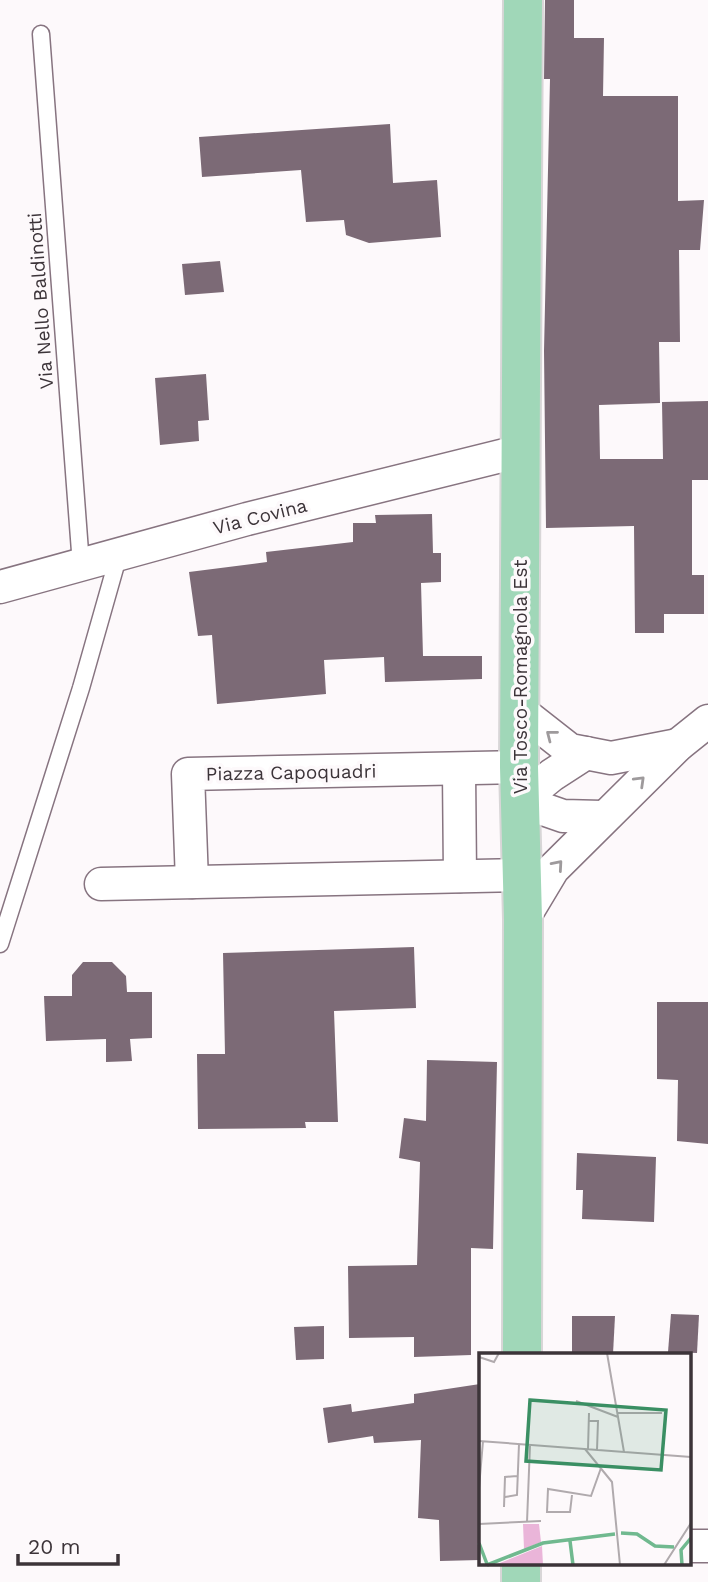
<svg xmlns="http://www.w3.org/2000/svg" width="708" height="1582" viewBox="0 0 708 1582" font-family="'Work Sans',sans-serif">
  <rect width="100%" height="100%" fill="#fdf9fb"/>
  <g fill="#7c6a76">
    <polygon points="545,0 574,0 574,38 604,38 603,96 678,96 678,201 704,200 700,250 679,250 680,342 659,342 660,403 599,405 600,459 663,459 662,402 708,401 708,480 692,480 692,575 704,575 704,614 664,614 664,633 635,633 634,526 546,528 544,351 550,79 544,79"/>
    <polygon points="390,124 393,183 437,180 441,237 369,243 346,235 344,220 306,222 301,170 202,177 199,137"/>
    <polygon points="220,261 224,292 185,295 182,264"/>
    <polygon points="206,374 209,420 198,421 199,441 160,445 155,378"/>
    <polygon points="432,514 433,553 441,553 441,582 421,583 423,656 482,656 482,679 385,682 384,657 324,660 326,694 217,704 212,635 198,636 189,572 267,562 266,552 353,542 353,523 376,523 375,515"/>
    <polygon points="414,947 416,1008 334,1011 338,1122 305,1122 306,1128 198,1129 197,1054 225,1054 223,953"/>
    <polygon points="83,962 112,962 126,976 127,992 152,992 152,1038 130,1039 132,1061 106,1062 106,1039 46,1041 44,996 72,996 72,975"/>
    <polygon points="657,1002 708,1002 708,1144 677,1141 678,1080 657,1079"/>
    <polygon points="427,1060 497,1062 493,1249 471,1248 471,1355 414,1357 414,1337 349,1338 348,1266 417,1265 420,1162 399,1158 404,1118 426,1121"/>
    <polygon points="577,1153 656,1157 654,1222 582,1219 583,1190 576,1190"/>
    <polygon points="671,1314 699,1315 697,1353 668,1352"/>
    <polygon points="572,1316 615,1316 613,1354 572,1354"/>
    <polygon points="324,1326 324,1359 296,1360 294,1327"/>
    <polygon points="480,1384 480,1560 440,1561 439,1520 418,1518 421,1440 374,1443 373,1436 328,1443 323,1408 351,1404 352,1412 414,1403 414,1394"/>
  </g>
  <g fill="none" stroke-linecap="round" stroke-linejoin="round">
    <defs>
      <g id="lane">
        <polyline points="41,34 81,565"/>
        <polyline points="0,944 81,688 119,554"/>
      </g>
      <g id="street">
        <polyline points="0,587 247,519 521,451"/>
        <polyline points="519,710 570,750 611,758 678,745"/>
        <polyline points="586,753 552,775 520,801 563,816 602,817"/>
        <polyline points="459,771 460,876"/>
        <polyline points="192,882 188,774 519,767"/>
        <polyline points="101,884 521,875"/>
        <polyline points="523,919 553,869 678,745 708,721"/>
        <polyline points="689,1546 708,1546"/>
      </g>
      <g id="primary">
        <polyline points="522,1354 523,919 519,767 523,0"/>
        <polyline points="521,1582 521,1563"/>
      </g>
    </defs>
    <use href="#lane" stroke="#877480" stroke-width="19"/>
    <use href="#street" stroke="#877480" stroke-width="35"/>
    <use href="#primary" stroke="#d8d6d7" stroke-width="42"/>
    <use href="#lane" stroke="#fff" stroke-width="16"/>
    <use href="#street" stroke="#fff" stroke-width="32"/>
    <use href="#primary" stroke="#a0d7b8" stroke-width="38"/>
  </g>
  <defs><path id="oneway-chevron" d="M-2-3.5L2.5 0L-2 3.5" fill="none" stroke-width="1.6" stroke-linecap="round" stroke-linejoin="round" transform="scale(1.75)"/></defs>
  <g stroke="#9e9a9c">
    <use href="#oneway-chevron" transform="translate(551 735) rotate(-142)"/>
    <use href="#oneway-chevron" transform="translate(640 781) rotate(-44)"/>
    <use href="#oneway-chevron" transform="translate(558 865) rotate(-49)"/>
  </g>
  <g text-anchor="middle" stroke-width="7" stroke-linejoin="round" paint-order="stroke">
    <g font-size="19" fill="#3c3439" stroke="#fdf9fb">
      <text transform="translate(40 301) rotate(-94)" y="7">Via Nello Baldinotti</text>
      <text transform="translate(260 516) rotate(-14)" y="7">Via Covina</text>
      <text transform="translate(520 677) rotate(-90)" y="7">Via Tosco-Romagnola Est</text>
      <text transform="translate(291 772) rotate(-1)" y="7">Piazza Capoquadri</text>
    </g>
  </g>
  <g transform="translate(479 1353)">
    <rect width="212" height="212" fill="#fdf9fb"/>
    <path d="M 44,171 L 60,171 L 62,189 L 45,196 ZM 63,193 L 64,212 L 16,212 Z" fill="#eab5d9"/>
    <path fill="none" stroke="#70b98f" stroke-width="3.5" d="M 142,180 L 158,181 L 176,193 L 195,194M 91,188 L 94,212M 0,190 L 8,211M 8,212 L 64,190 L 136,181M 203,212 L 202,197 L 212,185"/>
    <path fill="none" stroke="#b0aaad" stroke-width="2" d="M 128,0 L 145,99M 0,4 L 15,9 L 20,0M 97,48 L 139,64M 138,60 L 183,60M 110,68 L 119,68 L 118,97M 0,88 L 212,104M 106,96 L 133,129 L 141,212M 109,96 L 110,60M 0,135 L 4,88M 93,142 L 91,159 L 68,159 L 69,136 L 112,143 L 122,115M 26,144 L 38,142 L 40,91M 25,154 L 26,124 L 38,123M 48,169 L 51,92M 0,171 L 62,168M 185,212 L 212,170"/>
    <path fill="#3a8f63" fill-opacity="0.15" stroke="#3a8f63" stroke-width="3.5" d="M 51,47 L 187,57 L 182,117 L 47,108 Z"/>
    <rect width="212" height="212" fill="none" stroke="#3c3439" stroke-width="3.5"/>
  </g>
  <path d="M18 1554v10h100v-10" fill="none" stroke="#3c3439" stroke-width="3.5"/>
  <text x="28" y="1554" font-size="21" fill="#3c3439" stroke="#fdf9fb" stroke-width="5" paint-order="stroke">20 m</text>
</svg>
